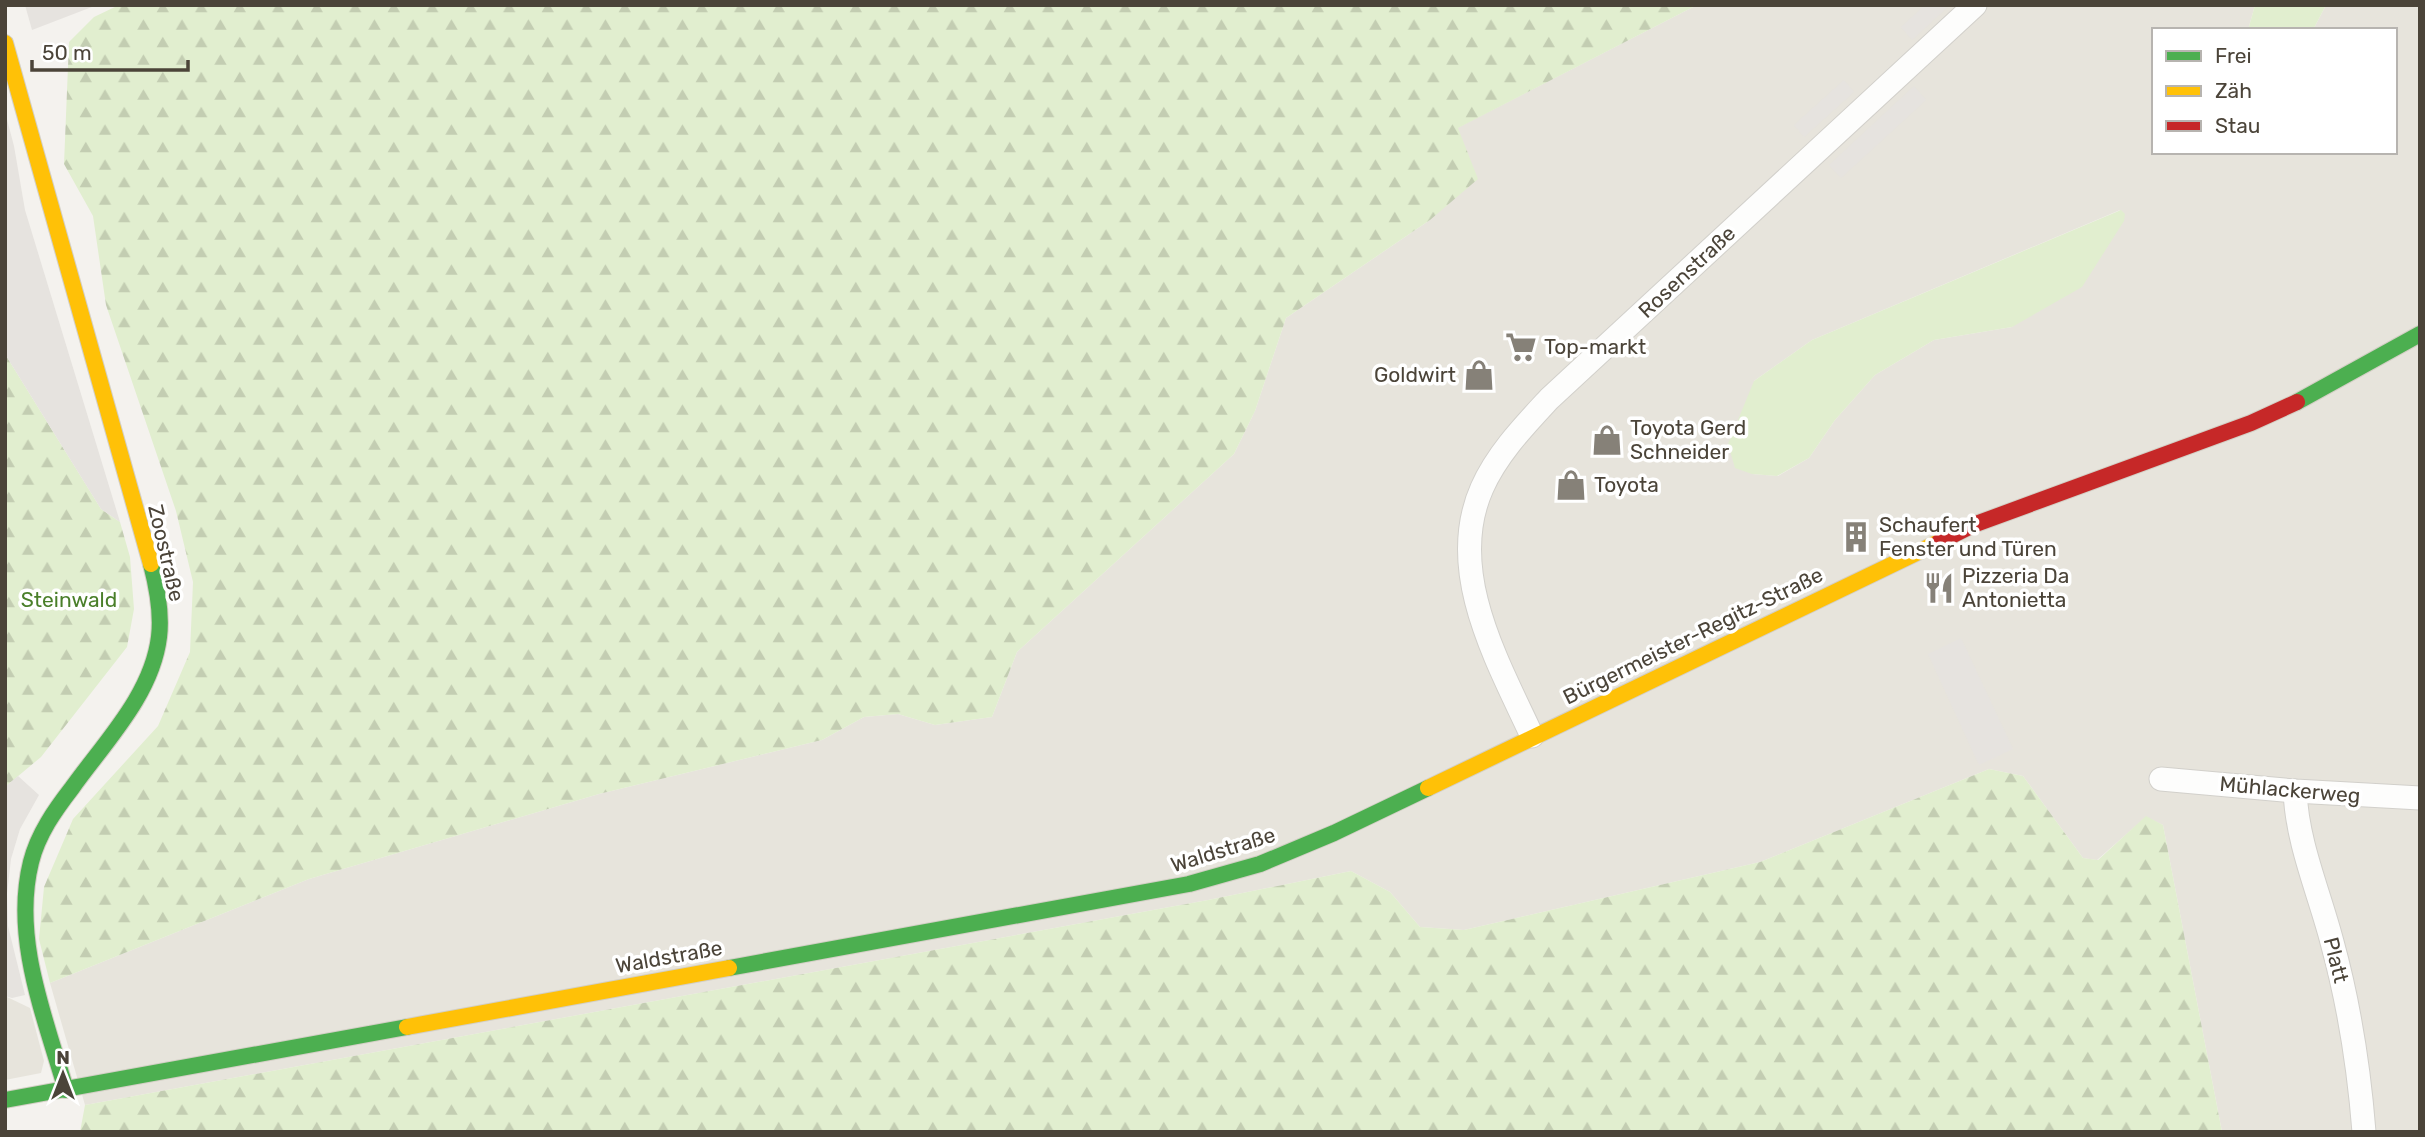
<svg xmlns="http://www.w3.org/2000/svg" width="2425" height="1137" viewBox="0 0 2425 1137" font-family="Rubik,sans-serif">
  <defs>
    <pattern id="forest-firs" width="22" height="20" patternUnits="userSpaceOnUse" patternTransform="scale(1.75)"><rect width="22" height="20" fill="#e1eecf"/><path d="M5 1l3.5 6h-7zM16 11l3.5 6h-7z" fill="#c3cdb2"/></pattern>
  </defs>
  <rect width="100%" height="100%" fill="#f4f2ee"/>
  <g fill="#e7e4dc" fill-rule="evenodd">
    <path d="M 1697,5 L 2255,5 L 2248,30 L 2154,30 L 2154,152 L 2395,152 L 2395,30 L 2313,30 L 2326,5 L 2420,5 L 2420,1132 L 2222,1132 L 2163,825 L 2146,817 L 2097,860 L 2083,858 L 2023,776 L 1989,769 L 1760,862 L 1464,930 L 1420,927 L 1390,892 L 1351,871 L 1208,900 L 85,1105 L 50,983 L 309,879 L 599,794 L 822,740 L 864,717 L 898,714 L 935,725 L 992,717 L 1017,652 L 1234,454 L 1255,411 L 1286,318 L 1430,220 L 1457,128 ZM 2120,210 L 2012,327 L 1934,340 L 1875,375 L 1835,420 L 1809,458 L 1778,476 L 1752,474 L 1754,381 L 1812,340 Z"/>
    <polygon points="5,996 30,1008 44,1061 41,1073 5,1080"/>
  </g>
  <g fill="#e1eecf">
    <polygon points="2255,5 2326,5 2313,30 2248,30"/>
    <polygon points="2121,210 2125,214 2124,221 2082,287 2012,327 1934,340 1875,375 1835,420 1809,458 1777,476 1752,474 1735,468 1728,444 1754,381 1812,340"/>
  </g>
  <g fill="url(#forest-firs)">
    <polygon points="119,5 1697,5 1458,128 1478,179 1430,220 1286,318 1255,411 1234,454 1017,652 992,717 935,725 898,714 864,717 822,740 599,794 309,879 50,983 39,939 44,887 73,819 158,726 190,652 193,582 176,511 106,305 93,216 64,164 69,42 94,17"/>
    <polygon points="5,354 101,509 120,522 130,557 134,609 127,647 41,757 5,787"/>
    <polygon points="1989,769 2023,776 2083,858 2098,860 2146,816 2163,825 2222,1132 80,1132 85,1105 1208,900 1351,871 1390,892 1420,927 1464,930 1760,862"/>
  </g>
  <g fill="#e6e3df">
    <polygon points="25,5 97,5 32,30"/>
    <polygon points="1925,5 1950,5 1912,40 1901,27"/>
    <polygon points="1844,80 1854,92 1804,137 1794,125"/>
    <polygon points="1914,86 1926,100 1841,178 1829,165"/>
    <polygon points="5,112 14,146 25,210 120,522 101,509 5,354"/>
    <polygon points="1961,638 2013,749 1979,765 1928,654"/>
    <polygon points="18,776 39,795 20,829 11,859 7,894 8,926 25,995 12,998 5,996 5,787"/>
  </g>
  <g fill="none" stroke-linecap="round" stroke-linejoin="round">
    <defs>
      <g id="street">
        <path d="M 1532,736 C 1498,662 1445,571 1482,488 C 1497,454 1524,426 1549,399 L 1975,5"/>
        <polyline points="2161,779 2295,791 2420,798"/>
        <path d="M 2295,791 C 2297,843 2319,892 2332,942 C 2349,1004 2359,1068 2364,1132"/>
      </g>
      <g id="fast">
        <polyline points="2297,402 2420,334"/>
        <polyline points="729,968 1189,884 1260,864 1334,833 1428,788"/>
        <path d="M 66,1090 C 45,1017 12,938 31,862 C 38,834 55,810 72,788 C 104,743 152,695 159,637 C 162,613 157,587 151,564"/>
        <polyline points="5,1100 407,1027"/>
      </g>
      <g id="slow">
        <polyline points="5,43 151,564"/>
        <polyline points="1428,788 1939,542"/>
        <polyline points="407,1027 729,968"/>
      </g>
      <polyline id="jam" points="1939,542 1973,525 2251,423 2297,402"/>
    </defs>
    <use href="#street" stroke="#d2d0cb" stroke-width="25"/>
    <use href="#fast" stroke="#d3cfc5" stroke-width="18"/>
    <use href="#slow" stroke="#d3cfc5" stroke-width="18"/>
    <use href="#jam" stroke="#d3cfc5" stroke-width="18"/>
    <use href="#street" stroke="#fdfdfc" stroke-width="23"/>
    <use href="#fast" stroke="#4caf50" stroke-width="16"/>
    <use href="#slow" stroke="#ffc107" stroke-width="16"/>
    <use href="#jam" stroke="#c62828" stroke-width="16"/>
  </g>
  <defs>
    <symbol id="supermarket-bare" viewBox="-9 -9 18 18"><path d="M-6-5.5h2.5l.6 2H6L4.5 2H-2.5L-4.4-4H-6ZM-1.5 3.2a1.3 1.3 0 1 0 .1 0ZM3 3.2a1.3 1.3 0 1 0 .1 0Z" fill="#868178" stroke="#fff" stroke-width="2.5" paint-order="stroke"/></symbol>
    <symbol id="shop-bare" viewBox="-9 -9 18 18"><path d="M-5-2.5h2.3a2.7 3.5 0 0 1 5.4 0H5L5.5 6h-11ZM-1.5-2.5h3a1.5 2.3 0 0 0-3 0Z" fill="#868178" stroke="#fff" stroke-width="2.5" paint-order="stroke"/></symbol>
    <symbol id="building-bare" viewBox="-9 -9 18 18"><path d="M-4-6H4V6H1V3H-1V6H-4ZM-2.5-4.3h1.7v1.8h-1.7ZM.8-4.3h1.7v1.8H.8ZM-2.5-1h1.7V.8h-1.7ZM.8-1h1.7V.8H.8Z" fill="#868178" stroke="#fff" stroke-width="2.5" paint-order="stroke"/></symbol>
    <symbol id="restaurant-bare" viewBox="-9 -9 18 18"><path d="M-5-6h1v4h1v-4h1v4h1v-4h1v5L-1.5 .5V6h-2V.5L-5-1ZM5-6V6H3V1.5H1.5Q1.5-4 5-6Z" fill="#868178" stroke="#fff" stroke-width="2.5" paint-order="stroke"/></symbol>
  </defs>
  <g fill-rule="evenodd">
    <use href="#supermarket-bare" x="1499" y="325" width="44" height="44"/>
    <use href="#shop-bare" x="1457" y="353" width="44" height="44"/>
    <use href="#shop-bare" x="1585" y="418" width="44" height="44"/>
    <use href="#shop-bare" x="1549" y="463" width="44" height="44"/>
    <use href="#building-bare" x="1834" y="515" width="44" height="44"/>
    <use href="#restaurant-bare" x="1917" y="566" width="44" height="44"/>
  </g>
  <g text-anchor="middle" stroke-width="7" stroke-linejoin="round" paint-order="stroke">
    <g font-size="21" fill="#4b4439" stroke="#fff">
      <text transform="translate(1687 272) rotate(-43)" y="7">Rosenstraße</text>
      <text transform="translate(166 553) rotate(77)" y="7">Zoostraße</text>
      <text transform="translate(1693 636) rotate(-26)" y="7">Bürgermeister-Regitz-Straße</text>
      <text transform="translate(2290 790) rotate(5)" y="7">Mühlackerweg</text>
      <text transform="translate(1223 850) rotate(-17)" y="7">Waldstraße</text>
      <text transform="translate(669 957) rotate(-10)" y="7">Waldstraße</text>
      <text transform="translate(2336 960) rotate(76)" y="7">Platt</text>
    </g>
    <g font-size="21" fill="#4b4439" stroke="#fff" text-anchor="start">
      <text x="1544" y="354">Top-markt</text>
      <text x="1456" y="382" text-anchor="end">Goldwirt</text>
      <text x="1630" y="435">Toyota Gerd<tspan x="1630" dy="24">Schneider</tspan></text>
      <text x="1594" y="492">Toyota</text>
      <text x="1879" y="532">Schaufert<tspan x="1879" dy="24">Fenster und Türen</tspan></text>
      <text x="1962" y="583">Pizzeria Da<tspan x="1962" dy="24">Antonietta</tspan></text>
    </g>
    <g font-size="21" fill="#4a7f2a" stroke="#fff">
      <text x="69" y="607">Steinwald</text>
    </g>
  </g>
  <rect width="2425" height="1137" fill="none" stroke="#4b4439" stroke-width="14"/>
  <rect x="2152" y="28" width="245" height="126" fill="#ffffff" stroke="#b7b4b0" stroke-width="2"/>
  <rect x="2166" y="51" width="35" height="10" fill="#4caf50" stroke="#b7b4b0" stroke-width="2"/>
  <text x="2215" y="63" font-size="21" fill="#4b4439">Frei</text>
  <rect x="2166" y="86" width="35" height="10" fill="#ffc107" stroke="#b7b4b0" stroke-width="2"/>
  <text x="2215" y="98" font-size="21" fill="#4b4439">Zäh</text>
  <rect x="2166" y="121" width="35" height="10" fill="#c62828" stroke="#b7b4b0" stroke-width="2"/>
  <text x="2215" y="133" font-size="21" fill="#4b4439">Stau</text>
  <g transform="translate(63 1074)" stroke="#ffffff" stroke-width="5" paint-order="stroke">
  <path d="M0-5L12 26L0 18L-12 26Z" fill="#4b4439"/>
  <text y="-10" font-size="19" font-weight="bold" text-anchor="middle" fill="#4b4439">N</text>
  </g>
  <path d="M32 60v10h156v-10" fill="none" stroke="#4b4439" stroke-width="3.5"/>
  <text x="42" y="60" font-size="21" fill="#4b4439" stroke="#ffffff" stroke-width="5" paint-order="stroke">50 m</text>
</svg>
